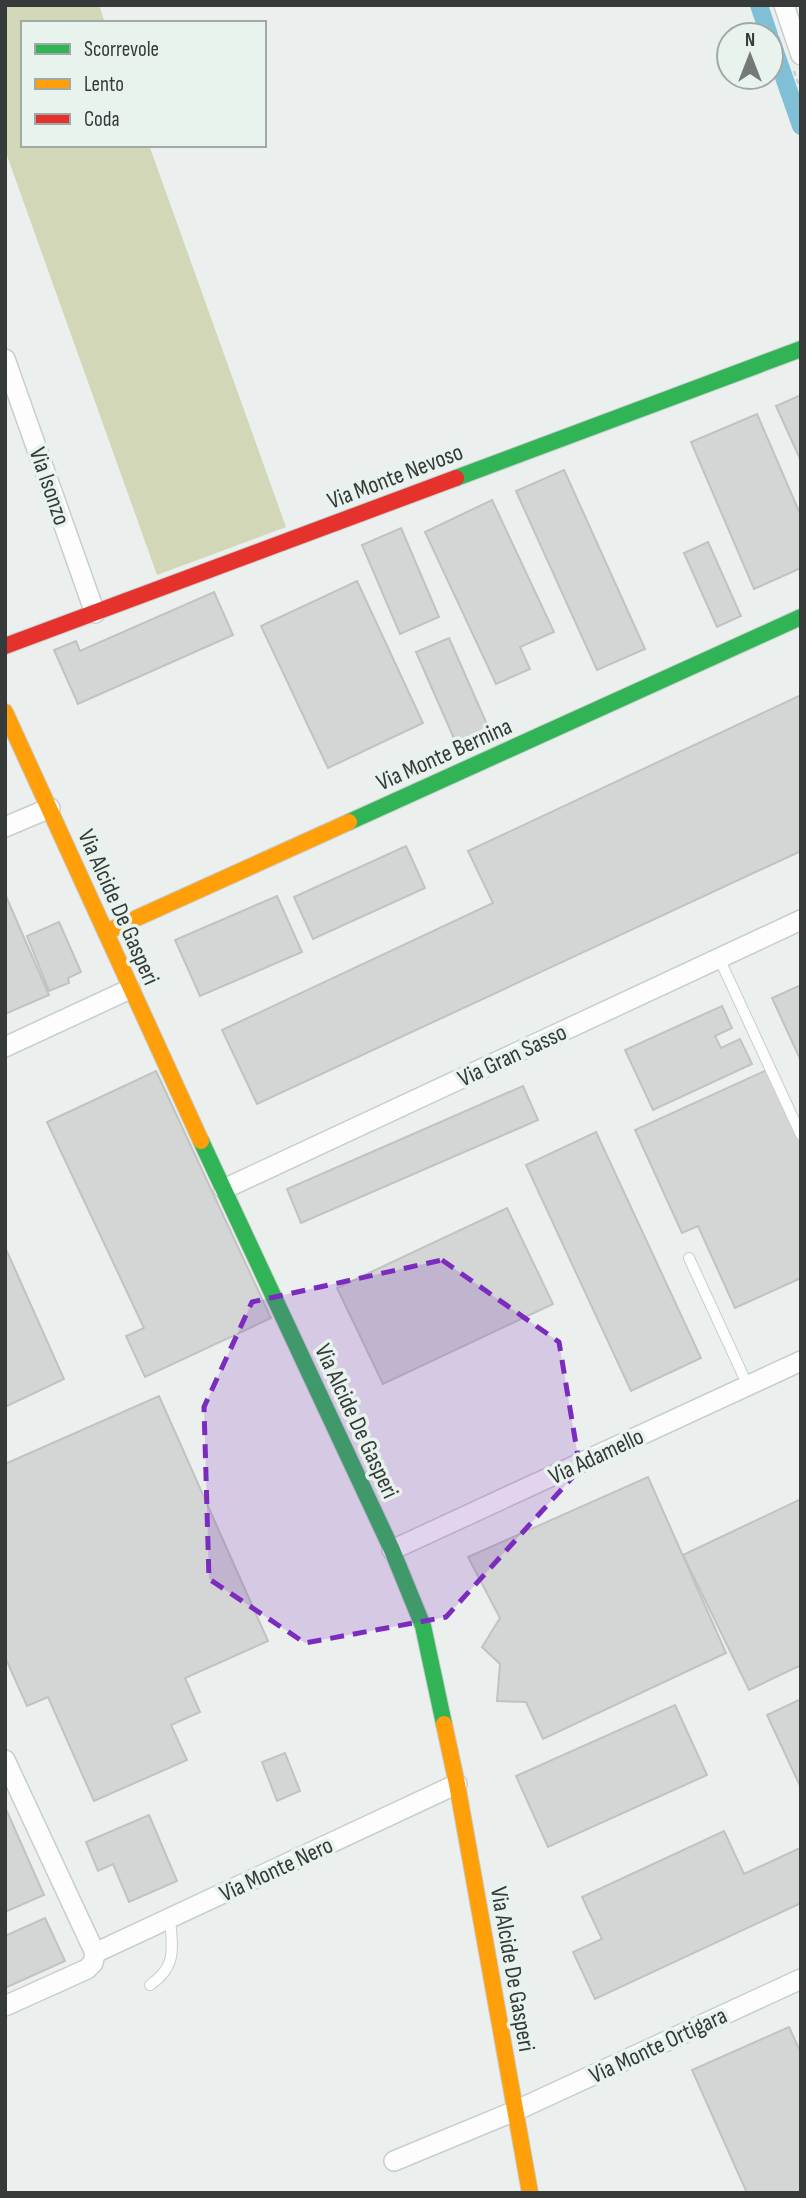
<svg xmlns="http://www.w3.org/2000/svg" width="806" height="2198" viewBox="0 0 806 2198" font-family="'Sofia Sans Condensed',sans-serif">
  <rect width="100%" height="100%" fill="#ebf0ee"/>
  <polygon fill="#d2d7b7" points="5,5 99,5 105,23 23,23 23,145 149,145 286,527 157,575 5,150"/>
  <g fill="none" stroke-linecap="round" stroke-linejoin="round">
    <g stroke="#80c0d7" stroke-width="18">
      <polyline points="759,5 769,35"/>
      <polyline points="771,40 801,126"/>
    </g>
  </g>
  <g fill="#d3d6d4" stroke="#c0c3c1" stroke-width="2">
    <polygon points="801,395 801,461 776,406"/>
    <polygon points="757,414 801,516 801,568 754,589 691,442"/>
    <polygon points="564,470 645,649 597,670 516,491"/>
    <polygon points="492,500 554,632 520,647 530,669 496,684 425,532"/>
    <polygon points="401,528 439,617 400,634 362,545"/>
    <polygon points="708,542 741,616 717,627 684,553"/>
    <polygon points="357,581 423,723 328,768 261,626"/>
    <polygon points="214,592 233,635 78,704 54,650 76,641 80,651"/>
    <polygon points="449,638 489,729 456,743 416,652"/>
    <polygon points="801,695 801,851 257,1104 222,1030 493,903 468,851"/>
    <polygon points="406,846 425,888 313,939 294,897"/>
    <polygon points="5,894 49,995 5,1014"/>
    <polygon points="277,896 302,952 200,996 175,940"/>
    <polygon points="59,922 81,972 68,978 69,983 49,991 27,936"/>
    <polygon points="801,985 801,1061 772,998"/>
    <polygon points="722,1006 732,1028 715,1036 721,1048 740,1039 752,1064 653,1110 625,1050"/>
    <polygon points="769,1069 801,1139 801,1278 735,1308 698,1226 682,1233 635,1130"/>
    <polygon points="156,1071 271,1318 145,1377 126,1336 144,1328 47,1122"/>
    <polygon points="523,1086 538,1120 301,1223 287,1189"/>
    <polygon points="596,1132 701,1358 631,1391 526,1165"/>
    <polygon points="507,1208 553,1304 383,1384 337,1288"/>
    <polygon points="5,1247 64,1379 5,1407"/>
    <polygon points="159,1396 268,1641 185,1678 200,1712 171,1725 187,1760 94,1801 48,1697 27,1706 5,1657 5,1464"/>
    <polygon points="648,1477 726,1653 543,1739 526,1702 497,1701 500,1664 482,1647 500,1618 468,1557"/>
    <polygon points="801,1499 801,1665 749,1690 683,1555"/>
    <polygon points="801,1699 801,1788 767,1715"/>
    <polygon points="675,1705 707,1775 548,1847 516,1776"/>
    <polygon points="285,1753 300,1791 277,1801 262,1762"/>
    <polygon points="5,1807 44,1895 5,1912"/>
    <polygon points="149,1815 177,1881 129,1902 113,1864 98,1871 86,1842"/>
    <polygon points="724,1831 744,1874 800,1848 801,1903 595,1999 573,1952 602,1939 582,1897"/>
    <polygon points="45,1918 65,1961 5,1988 5,1936"/>
    <polygon points="789,2027 801,2053 801,2193 747,2193 692,2070"/>
  </g>
  <g fill="none" stroke-linecap="round" stroke-linejoin="round">
    <defs>
      <g id="lane">
        <polyline points="719,958 801,1135"/>
        <polyline points="689,1258 748,1386"/>
        <path d="M 150,1985 C 178,1966 172,1948 170,1918"/>
      </g>
      <g id="street">
        <polyline points="784,5 801,55"/>
        <polyline points="5,359 95,613"/>
        <polyline points="5,827 50,808"/>
        <polyline points="5,1047 130,989"/>
        <polyline points="224,1189 801,920"/>
        <polyline points="392,1550 801,1361"/>
        <polyline points="5,1760 95,1953 457,1784"/>
        <polyline points="5,2006 87,1969 93,1963 95,1953"/>
        <polyline points="394,2161 515,2111 801,1979"/>
      </g>
      <g id="fast">
        <polyline points="456,478 801,349"/>
        <polyline points="349,822 801,617"/>
        <polyline points="201,1141 392,1550 423,1626 444,1724"/>
      </g>
      <g id="slow">
        <polyline points="5,712 201,1141"/>
        <polyline points="106,932 349,822"/>
        <polyline points="444,1724 457,1784 530,2193"/>
      </g>
      <polyline id="jam" points="5,646 456,478"/>
    </defs>
    <use href="#lane" stroke="#c9cecc" stroke-width="12"/>
    <use href="#street" stroke="#c9cecc" stroke-width="22"/>
    <use href="#fast" stroke="#c9cecc" stroke-width="18"/>
    <use href="#slow" stroke="#c9cecc" stroke-width="18"/>
    <use href="#jam" stroke="#c9cecc" stroke-width="18"/>
    <polyline stroke="#cecfcf" stroke-width="2.5" stroke-dasharray="5 3.5" stroke-linecap="butt" points="794,71 801,91"/>
    <use href="#lane" stroke="#fcfdfc" stroke-width="10"/>
    <use href="#street" stroke="#fcfdfc" stroke-width="19"/>
    <use href="#fast" stroke="#30b455" stroke-width="16"/>
    <use href="#slow" stroke="#ff9f0a" stroke-width="16"/>
    <use href="#jam" stroke="#e5322d" stroke-width="16"/>
  </g>
  <path fill="#7b2cbf" fill-opacity="0.2" stroke="#7b2cbf" stroke-width="5" stroke-dasharray="14 9" stroke-linejoin="round" d="M 442,1260 L 559,1342 L 580,1469 L 446,1617 L 305,1643 L 209,1579 L 204,1407 L 252,1302 Z"/>
  <g text-anchor="middle" stroke-width="7" stroke-linejoin="round" paint-order="stroke">
    <g font-size="24" fill="#363a38" stroke="#e8f3ee">
      <text transform="translate(395 476) rotate(-21)" y="8">Via Monte Nevoso</text>
      <text transform="translate(50 486) rotate(71)" y="8">Via Isonzo</text>
      <text transform="translate(444 754) rotate(-24)" y="8">Via Monte Bernina</text>
      <text transform="translate(119 907) rotate(66)" y="8">Via Alcide De Gasperi</text>
      <text transform="translate(512 1055) rotate(-25)" y="8">Via Gran Sasso</text>
      <text transform="translate(357 1421) rotate(65)" y="8">Via Alcide De Gasperi</text>
      <text transform="translate(596 1456) rotate(-25)" y="8">Via Adamello</text>
      <text transform="translate(276 1869) rotate(-25)" y="8">Via Monte Nero</text>
      <text transform="translate(513 1969) rotate(80)" y="8">Via Alcide De Gasperi</text>
      <text transform="translate(658 2045) rotate(-25)" y="8">Via Monte Ortigara</text>
    </g>
  </g>
  <rect width="806" height="2198" fill="none" stroke="#363a38" stroke-width="14"/>
  <rect x="21" y="21" width="245" height="126" fill="#e8f3ee" stroke="#a1a9a5" stroke-width="2"/>
  <rect x="35" y="44" width="35" height="10" fill="#30b455" stroke="#a1a9a5" stroke-width="2"/>
  <text x="84" y="56" font-size="21" fill="#363a38">Scorrevole</text>
  <rect x="35" y="79" width="35" height="10" fill="#ff9f0a" stroke="#a1a9a5" stroke-width="2"/>
  <text x="84" y="91" font-size="21" fill="#363a38">Lento</text>
  <rect x="35" y="114" width="35" height="10" fill="#e5322d" stroke="#a1a9a5" stroke-width="2"/>
  <text x="84" y="126" font-size="21" fill="#363a38">Coda</text>
  <g transform="translate(750 56)"><circle r="33" fill="#e8f3ee" stroke="#a1a9a5" stroke-width="2"/>
  <path d="M0-5L12 26L0 18L-12 26Z" fill="#757a78"/>
  <text y="-10" font-size="19" font-weight="bold" text-anchor="middle" fill="#363a38">N</text>
  </g>
</svg>
